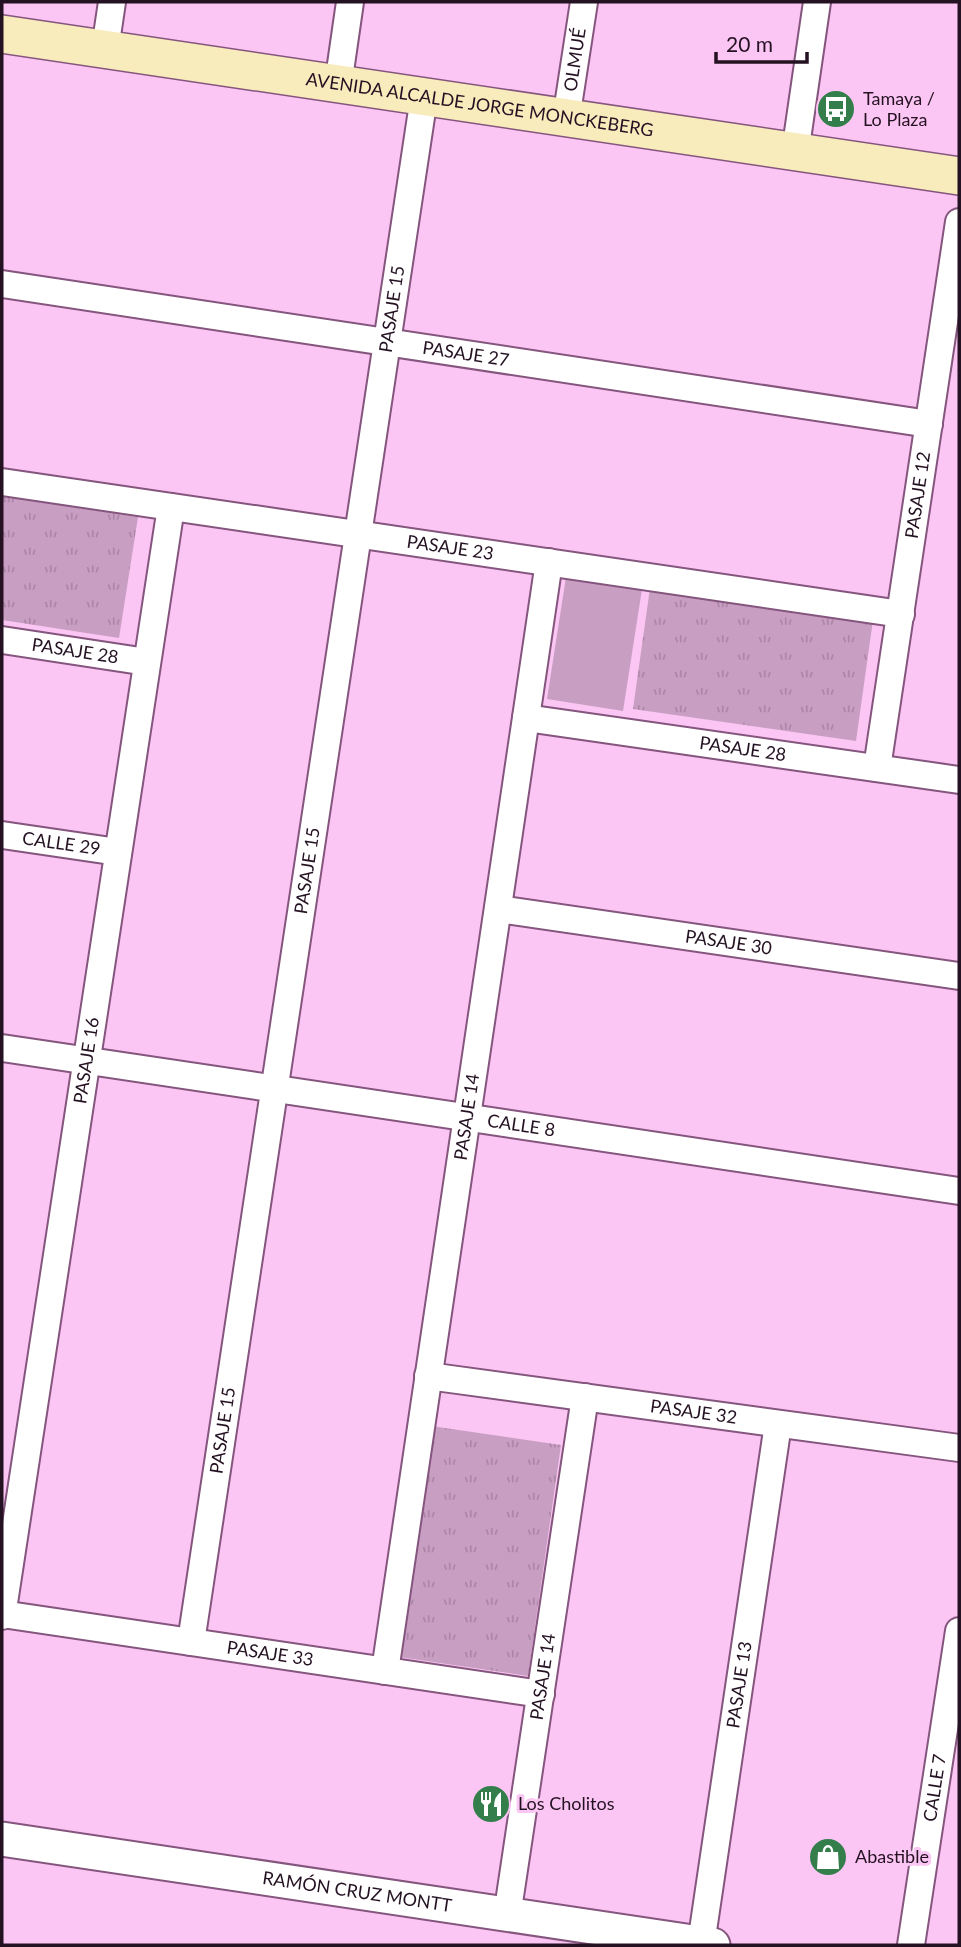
<svg xmlns="http://www.w3.org/2000/svg" width="961" height="1947" viewBox="0 0 961 1947" font-family="Lato,sans-serif">
  <defs>
    <pattern id="park-tufts" width="24" height="20" patternUnits="userSpaceOnUse" patternTransform="scale(1.75)"><rect width="24" height="20" fill="#c99ec3"/><path d="M3 7l-1-3M5 7V3M7 7l1-3M15 17l-1-3M17 17v-4M19 17l1-3" fill="none" stroke="#ac87a7"/></pattern>
  </defs>
  <rect width="100%" height="100%" fill="#fbc6f3"/>
  <polygon fill="#c99ec3" points="566,577 642,589 623,711 547,699"/>
  <g fill="url(#park-tufts)">
    <polygon points="2,496 138,517 119,638 2,620"/>
    <polygon points="650,588 873,620 856,741 633,709"/>
    <polygon points="431,1426 561,1445 528,1676 399,1657"/>
  </g>
  <g fill="none" stroke-linecap="round" stroke-linejoin="round">
    <defs>
      <g id="minor">
        <polyline points="105,49 112,2"/>
        <polyline points="338,85 350,2"/>
        <path id="s1" d="M 566,119 L 584,2"/>
        <polyline points="795,153 817,2"/>
        <path id="s2" d="M 2,284 L 929,424"/>
        <path id="s3" d="M 2,482 L 901,614"/>
        <path id="s4" d="M 2,640 L 147,662"/>
        <path id="s5" d="M 526,718 L 959,780"/>
        <path id="s6" d="M 877,768 L 959,222"/>
        <path id="s7" d="M 2,835 L 118,852"/>
        <path id="s8" d="M 498,909 L 959,976"/>
        <path id="s9" d="M 2,1048 L 959,1191"/>
        <path id="s10" d="M 428,1376 L 959,1448"/>
        <path id="s11" d="M 2,1614 L 541,1694"/>
        <path id="s12" d="M 2,1616 L 171,507"/>
        <path id="s13" d="M 191,1642 L 424,97"/>
        <path id="s14" d="M 385,1671 L 549,562"/>
        <path id="s15" d="M 507,1916 L 585,1397"/>
        <path id="s16" d="M 701,1944 L 778,1424"/>
        <path id="s17" d="M 911,1945 L 959,1631"/>
      </g>
      <g id="tertiary">
        <path id="s18" d="M 2,1839 L 713,1945"/>
      </g>
      <g id="secondary">
        <path id="s19" d="M 2,34 L 959,176"/>
      </g>
    </defs>
    <use href="#minor" stroke="#84557d" stroke-width="30"/>
    <use href="#tertiary" stroke="#84557d" stroke-width="37"/>
    <use href="#secondary" stroke="#84557d" stroke-width="40"/>
    <use href="#minor" stroke="#fff" stroke-width="26"/>
    <use href="#tertiary" stroke="#fff" stroke-width="33"/>
    <use href="#secondary" stroke="#f8ebbc" stroke-width="37"/>
  </g>
  <defs>
    <symbol id="bus-disc" viewBox="-11 -11 22 22"><circle r="9.5" fill="#347e4c" stroke="#fbc6f3"/><path d="M-5-6H5V4H4V6H2V4H-2V6H-4V4H-5ZM-3.5-4V0h7V-4ZM-3.5 1.2v1.5H-2V1.2ZM2 1.2v1.5H3.5V1.2Z" fill="#fff"/></symbol>
    <symbol id="restaurant-disc" viewBox="-11 -11 22 22"><circle r="9.5" fill="#347e4c" stroke="#fbc6f3"/><path d="M-5-6h1v4h1v-4h1v4h1v-4h1v5L-1.5 .5V6h-2V.5L-5-1ZM5-6V6H3V1.5H1.5Q1.5-4 5-6Z" fill="#fff"/></symbol>
    <symbol id="shop-disc" viewBox="-11 -11 22 22"><circle r="9.5" fill="#347e4c" stroke="#fbc6f3"/><path d="M-5-2.5h2.3a2.7 3.5 0 0 1 5.4 0H5L5.5 6h-11ZM-1.5-2.5h3a1.5 2.3 0 0 0-3 0Z" fill="#fff"/></symbol>
  </defs>
  <g fill-rule="evenodd">
    <use href="#bus-disc" x="814" y="87" width="44" height="44"/>
    <use href="#restaurant-disc" x="469" y="1782" width="44" height="44"/>
    <use href="#shop-disc" x="806" y="1835" width="44" height="44"/>
  </g>
  <g text-anchor="middle" stroke-width="6" stroke-linejoin="round" paint-order="stroke">
    <g font-size="18" fill="#241122" stroke="#fbc6f3">
      <text dy="6" stroke="none"><textPath href="#s1" startOffset="60">OLMUÉ</textPath></text>
      <text dy="6" stroke="none"><textPath href="#s19" startOffset="483">AVENIDA ALCALDE JORGE MONCKEBERG</textPath></text>
      <text dy="6" stroke="none"><textPath href="#s13" startOffset="1348">PASAJE 15</textPath></text>
      <text dy="6" stroke="none"><textPath href="#s2" startOffset="469">PASAJE 27</textPath></text>
      <text dy="6" stroke="none"><textPath href="#s6" startOffset="276">PASAJE 12</textPath></text>
      <text dy="6" stroke="none"><textPath href="#s3" startOffset="453">PASAJE 23</textPath></text>
      <text dy="6" stroke="none"><textPath href="#s4" startOffset="74">PASAJE 28</textPath></text>
      <text dy="6" stroke="none"><textPath href="#s5" startOffset="219">PASAJE 28</textPath></text>
      <text dy="6" stroke="none"><textPath href="#s7" startOffset="60">CALLE 29</textPath></text>
      <text dy="6" stroke="none"><textPath href="#s13" startOffset="780">PASAJE 15</textPath></text>
      <text dy="6" stroke="none"><textPath href="#s8" startOffset="233">PASAJE 30</textPath></text>
      <text dy="6" stroke="none"><textPath href="#s12" startOffset="562">PASAJE 16</textPath></text>
      <text dy="6" stroke="none"><textPath href="#s14" startOffset="560">PASAJE 14</textPath></text>
      <text dy="6" stroke="none"><textPath href="#s9" startOffset="525">CALLE 8</textPath></text>
      <text dy="6" stroke="none"><textPath href="#s10" startOffset="268">PASAJE 32</textPath></text>
      <text dy="6" stroke="none"><textPath href="#s13" startOffset="214">PASAJE 15</textPath></text>
      <text dy="6" stroke="none"><textPath href="#s11" startOffset="271">PASAJE 33</textPath></text>
      <text dy="6" stroke="none"><textPath href="#s15" startOffset="242">PASAJE 14</textPath></text>
      <text dy="6" stroke="none"><textPath href="#s16" startOffset="262">PASAJE 13</textPath></text>
      <text dy="6" stroke="none"><textPath href="#s17" startOffset="159">CALLE 7</textPath></text>
      <text dy="6" stroke="none"><textPath href="#s18" startOffset="359">RAMÓN CRUZ MONTT</textPath></text>
    </g>
    <g font-size="18" fill="#241122" stroke="#fbc6f3" text-anchor="start">
      <text x="863" y="105">Tamaya /<tspan x="863" dy="21">Lo Plaza</tspan></text>
      <text x="518" y="1810">Los Cholitos</text>
      <text x="855" y="1863">Abastible</text>
    </g>
  </g>
  <rect width="961" height="1947" fill="none" stroke="#241122" stroke-width="7"/>
  <path d="M716 52v10h91v-10" fill="none" stroke="#241122" stroke-width="3.5"/>
  <text x="726" y="52" font-size="21" fill="#241122" stroke="#fbc6f3" stroke-width="5" paint-order="stroke">20 m</text>
</svg>
